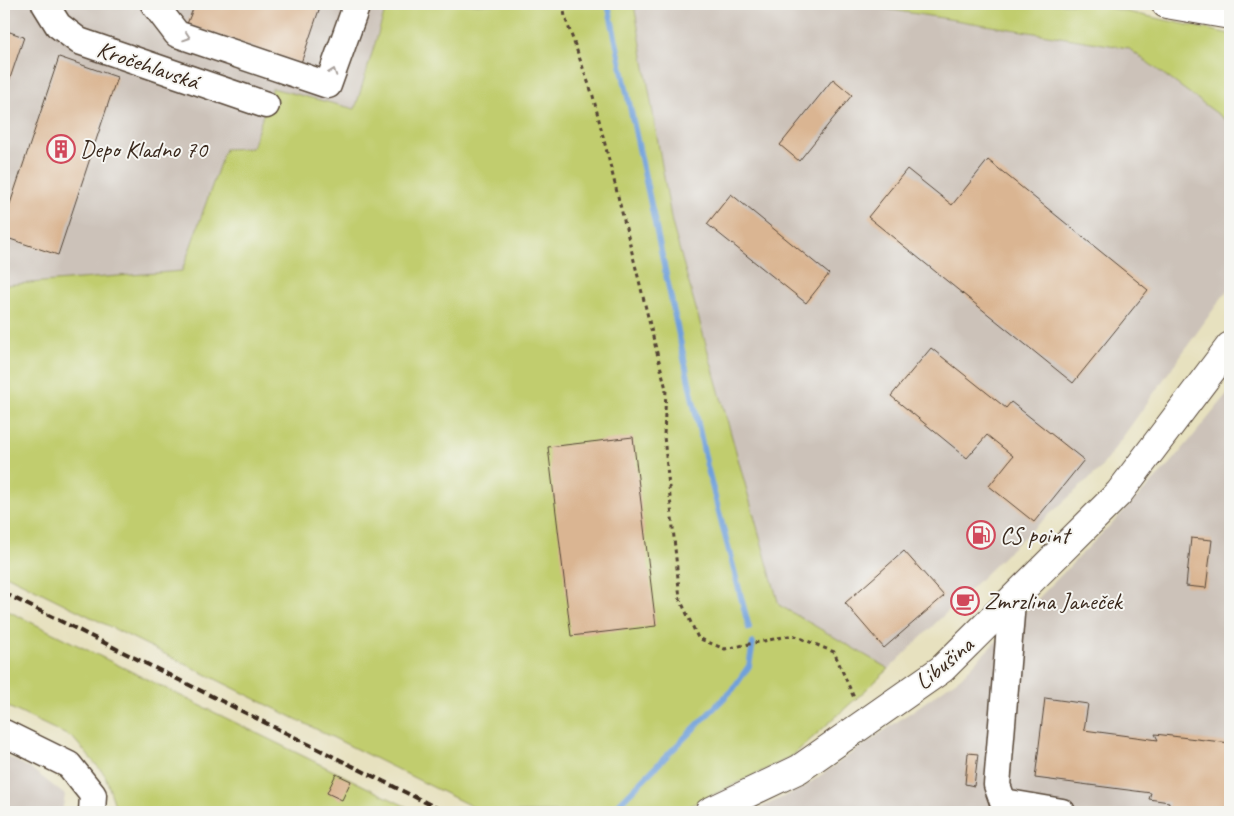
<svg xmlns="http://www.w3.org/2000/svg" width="1234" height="816" viewBox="0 0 1234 816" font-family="Caveat,sans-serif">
  <rect width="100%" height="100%" fill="#f6f6f2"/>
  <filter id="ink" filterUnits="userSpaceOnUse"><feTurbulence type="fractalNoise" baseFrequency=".02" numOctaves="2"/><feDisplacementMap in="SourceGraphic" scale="10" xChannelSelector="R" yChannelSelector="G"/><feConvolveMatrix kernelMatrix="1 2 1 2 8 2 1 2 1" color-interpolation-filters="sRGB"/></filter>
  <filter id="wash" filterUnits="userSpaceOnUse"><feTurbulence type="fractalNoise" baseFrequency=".0096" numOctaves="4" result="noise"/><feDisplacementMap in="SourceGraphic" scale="20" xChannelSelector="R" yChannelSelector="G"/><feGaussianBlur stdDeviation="1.12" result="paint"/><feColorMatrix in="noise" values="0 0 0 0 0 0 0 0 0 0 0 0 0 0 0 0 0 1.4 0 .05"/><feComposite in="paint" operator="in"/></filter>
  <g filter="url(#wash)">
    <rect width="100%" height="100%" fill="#e7e1bf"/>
    <g fill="#ccc2b9">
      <polygon points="4,4 384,4 386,5 355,109 272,88 252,148 225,149 183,271 4,285"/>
      <polygon points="634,4 855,4 1128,48 1230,123 1230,286 1100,469 1012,548 889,669 779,605 672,223"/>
      <polygon points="1230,391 1230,812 752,812 804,787 961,677 1172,462"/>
      <polygon points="4,754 33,770 65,795 62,812 4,812"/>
    </g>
    <g fill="#c1cd6e" stroke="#7e7c46">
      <polygon points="387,4 634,4 672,223 779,605 889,669 791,757 677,812 483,812 4,574 4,285 182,271 225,149 252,148 272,88 355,109"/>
      <polygon points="855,4 1091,4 1230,34 1230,123 1128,48"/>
      <polygon points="4,609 409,808 415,812 117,812 105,775 73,738 4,705"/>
    </g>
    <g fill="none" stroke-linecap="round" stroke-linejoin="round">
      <g stroke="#70a0da" stroke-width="6">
        <polyline points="608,4 707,466 749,628"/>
        <polyline points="604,812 613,810 733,689 749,666 753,643"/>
      </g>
    </g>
    <g id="blocks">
      <g fill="#dab592">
        <polygon points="179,4 321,4 301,63 187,24 193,9"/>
        <polygon points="4,30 24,37 4,96"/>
        <polygon points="59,57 117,77 58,255 4,237 4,222"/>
        <polygon points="833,79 852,95 799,161 780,145"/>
        <polygon points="988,160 1148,290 1073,383 868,217 907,169 952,205"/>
        <polygon points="731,194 829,274 806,303 707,224"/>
        <polygon points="931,348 1006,408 1011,402 1084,460 1034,522 989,486 1013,456 987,435 967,458 891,396"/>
        <polygon points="633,437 656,626 571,636 548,447"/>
        <polygon points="1191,538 1212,540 1206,588 1186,586"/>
        <polygon points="904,551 944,596 884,648 845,603"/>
        <polygon points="1045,698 1088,704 1084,730 1158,740 1155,734 1230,743 1230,812 1168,812 1169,802 1149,799 1151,793 1035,778"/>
        <polygon points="968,753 978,754 974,786 965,784"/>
        <polygon points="336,774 351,781 342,800 327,793"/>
      </g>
    </g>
  </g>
  <g filter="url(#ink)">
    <use href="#blocks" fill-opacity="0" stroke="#554536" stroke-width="1"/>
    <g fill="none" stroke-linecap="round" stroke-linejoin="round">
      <defs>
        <g id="minor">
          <polyline points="45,4 58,25 79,41 266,105"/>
          <polyline points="154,4 177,34 328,85 357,4"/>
          <polyline points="1012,602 997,785 1003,802 1062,812"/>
          <polyline points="4,733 69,765 93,795 92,812"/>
        </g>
        <g id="major">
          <polyline points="1166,4 1230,15"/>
          <polyline points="709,812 799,769 942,669 1119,493 1230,346"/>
        </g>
      </defs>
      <use href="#minor" stroke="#554536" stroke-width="29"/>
      <use href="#major" stroke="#554536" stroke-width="30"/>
      <polyline stroke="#554536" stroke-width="3" stroke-dasharray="4 4" stroke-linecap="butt" points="563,4 565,17 593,96 666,389 664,436 680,599 698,638 725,649 793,635 834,652 855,700"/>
      <use href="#minor" stroke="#fff" stroke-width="26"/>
      <use href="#major" stroke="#fff" stroke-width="28"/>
      <polyline stroke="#3b2a1e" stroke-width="4" stroke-dasharray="8 4" stroke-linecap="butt" points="4,593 445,812"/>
    </g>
    <defs><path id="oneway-chevron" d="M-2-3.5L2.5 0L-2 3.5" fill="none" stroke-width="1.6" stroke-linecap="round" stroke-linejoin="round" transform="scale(1.25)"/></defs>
    <g stroke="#a79f9a">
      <use href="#oneway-chevron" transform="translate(187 37) rotate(19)"/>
      <use href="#oneway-chevron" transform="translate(333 72) rotate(-71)"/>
    </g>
  </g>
  <defs>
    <symbol id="building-ring" viewBox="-11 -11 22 22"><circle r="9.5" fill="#f6f6f2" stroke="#d1495b" stroke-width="1.5"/><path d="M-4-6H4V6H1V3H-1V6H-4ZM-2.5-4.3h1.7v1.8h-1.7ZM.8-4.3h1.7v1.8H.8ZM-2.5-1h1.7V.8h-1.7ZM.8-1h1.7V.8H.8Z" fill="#d1495b"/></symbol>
    <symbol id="fuel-ring" viewBox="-11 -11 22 22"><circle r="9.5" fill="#f6f6f2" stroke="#d1495b" stroke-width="1.5"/><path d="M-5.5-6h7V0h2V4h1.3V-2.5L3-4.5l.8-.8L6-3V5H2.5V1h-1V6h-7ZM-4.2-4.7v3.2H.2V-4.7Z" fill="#d1495b"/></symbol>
    <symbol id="cafe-ring" viewBox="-11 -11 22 22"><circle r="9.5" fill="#f6f6f2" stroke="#d1495b" stroke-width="1.5"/><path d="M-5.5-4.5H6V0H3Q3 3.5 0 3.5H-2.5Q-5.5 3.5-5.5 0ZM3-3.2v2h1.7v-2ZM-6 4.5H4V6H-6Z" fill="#d1495b"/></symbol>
  </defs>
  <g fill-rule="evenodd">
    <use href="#building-ring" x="45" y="133" width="32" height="32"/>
    <use href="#fuel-ring" x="965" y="519" width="32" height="32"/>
    <use href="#cafe-ring" x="949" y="585" width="32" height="32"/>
  </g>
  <g text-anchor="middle" stroke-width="4" stroke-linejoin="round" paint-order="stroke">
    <g font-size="24" fill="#3b2a1e" stroke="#f6f6f2">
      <text transform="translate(148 65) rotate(19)" y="8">Kročehlavská</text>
      <text transform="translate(944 663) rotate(-40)" y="8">Libušina</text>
    </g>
    <g font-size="24" fill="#3b2a1e" stroke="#f6f6f2" text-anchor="start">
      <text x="80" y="157">Depo Kladno 70</text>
      <text x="1000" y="543">CS point</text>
      <text x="984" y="609">Zmrzlina Janeček</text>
    </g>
  </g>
  <rect width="1234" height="816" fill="none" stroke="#f6f6f2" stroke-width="20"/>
</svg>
